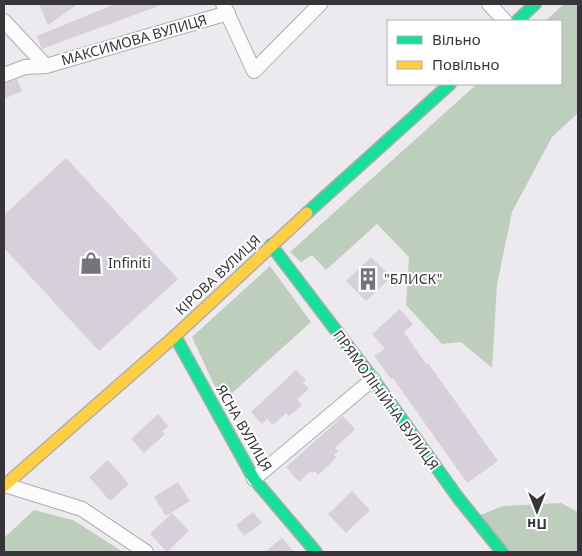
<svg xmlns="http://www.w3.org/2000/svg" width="582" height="556" viewBox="0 0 582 556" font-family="'Noto Sans',sans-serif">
  <rect width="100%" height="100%" fill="#edeaef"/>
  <g fill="#becebc">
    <polygon points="564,4 578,4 578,113 552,137 512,212 497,285 492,368 461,342 442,344 406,305 409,257 377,224 326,270 312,255 301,262 290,252 477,84 561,84 561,21 545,21"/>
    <polygon points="270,266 311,322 222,402 192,337"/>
    <polygon points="561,503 578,512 578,552 508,552 478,516 503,506"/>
    <polygon points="34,510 73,520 123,552 4,552 4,538"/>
  </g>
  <g fill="#d6d0da">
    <polygon points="39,4 78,4 48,25"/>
    <polygon points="115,4 161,5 42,49 37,36"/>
    <polygon points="17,79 22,91 4,99 4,84"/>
    <polygon points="66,158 178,279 99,351 4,248 4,215"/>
    <polygon points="371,257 391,277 366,301 346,281"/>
    <polygon points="400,309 413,324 404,332 426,364 428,363 498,461 467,483 393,378 391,379 374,356 385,349 372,334"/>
    <polygon points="296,370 306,380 303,382 309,389 297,399 302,405 289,416 286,413 273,425 267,419 262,424 251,412"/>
    <polygon points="158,414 168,426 162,431 165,434 144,453 131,439"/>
    <polygon points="343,416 355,429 335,448 338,451 334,455 337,457 329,465 318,475 315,471 312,473 311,471 299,482 286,467"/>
    <polygon points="108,460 129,484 110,501 89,477"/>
    <polygon points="178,482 190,501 166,516 154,497"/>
    <polygon points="352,491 370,510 346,533 328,514"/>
    <polygon points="253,512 262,523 244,536 236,525"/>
    <polygon points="172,513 189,531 167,552 150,534"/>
    <polygon points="282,538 294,552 265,552"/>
  </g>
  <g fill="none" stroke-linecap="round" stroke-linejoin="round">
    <defs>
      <g id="street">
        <polyline points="223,4 254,71 320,4"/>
        <polyline points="489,4 505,21"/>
        <polyline points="4,21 46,66"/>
        <polyline points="4,75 25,67 46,66 228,13"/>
        <polyline points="254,479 373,379"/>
        <polyline points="5,485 82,509 146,552"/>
      </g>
      <g id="fast">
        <polyline points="517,21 535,4"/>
        <polyline points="307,213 450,84"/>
        <polyline points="271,245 373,379 459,499 502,552"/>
        <polyline points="175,336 254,479 316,552"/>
      </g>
      <polyline id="slow" points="4,486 175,336 307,213"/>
    </defs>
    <use href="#street" stroke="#aeacaf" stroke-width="16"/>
    <use href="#fast" stroke="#aeacaf" stroke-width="14"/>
    <use href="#slow" stroke="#aeacaf" stroke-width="14"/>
    <use href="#street" stroke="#fcfcfd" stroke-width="14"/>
    <use href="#fast" stroke="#16e098" stroke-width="11"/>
    <use href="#slow" stroke="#ffcf43" stroke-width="11"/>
  </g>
  <defs>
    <symbol id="shop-bare" viewBox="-9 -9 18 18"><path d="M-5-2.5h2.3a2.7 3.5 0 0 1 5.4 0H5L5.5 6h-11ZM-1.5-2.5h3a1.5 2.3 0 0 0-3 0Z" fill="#777479" stroke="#fff" stroke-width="2.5" paint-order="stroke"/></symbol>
    <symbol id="building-bare" viewBox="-9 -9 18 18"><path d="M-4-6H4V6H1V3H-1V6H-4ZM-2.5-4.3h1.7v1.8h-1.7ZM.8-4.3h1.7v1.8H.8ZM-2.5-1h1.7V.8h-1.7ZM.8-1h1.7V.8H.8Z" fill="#777479" stroke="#fff" stroke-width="2.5" paint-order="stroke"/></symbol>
  </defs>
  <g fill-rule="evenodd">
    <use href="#shop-bare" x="75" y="247" width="32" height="32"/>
    <use href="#building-bare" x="352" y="263" width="32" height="32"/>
  </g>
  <g text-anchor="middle" stroke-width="4" stroke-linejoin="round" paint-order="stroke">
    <g font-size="14" fill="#373539" stroke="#fff">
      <text transform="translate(134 40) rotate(-16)" y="5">МАКСИМОВА ВУЛИЦЯ</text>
      <text transform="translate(218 275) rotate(-43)" y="5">КІРОВА ВУЛИЦЯ</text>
      <text transform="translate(386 400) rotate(54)" y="5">ПРЯМОЛІНІЙНА ВУЛИЦЯ</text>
      <text transform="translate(244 428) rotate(60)" y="5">ЯСНА ВУЛИЦЯ</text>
    </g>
    <g font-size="14" fill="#373539" stroke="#fff" text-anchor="start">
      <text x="108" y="268">Infiniti</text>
      <text x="384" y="284">"БЛИСК"</text>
    </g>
  </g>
  <rect width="582" height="556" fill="none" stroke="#373539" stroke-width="10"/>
  <rect x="387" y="20" width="175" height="65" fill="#ffffff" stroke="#afaeb0"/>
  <rect x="397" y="36" width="25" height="8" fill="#16e098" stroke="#afaeb0"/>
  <text x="432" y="45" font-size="15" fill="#373539">Вільно</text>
  <rect x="397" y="61" width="25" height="8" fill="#ffcf43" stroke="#afaeb0"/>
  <text x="432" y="70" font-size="15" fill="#373539">Повільно</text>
  <g transform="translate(537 511) rotate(180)" stroke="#ffffff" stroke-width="4" paint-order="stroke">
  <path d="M0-4L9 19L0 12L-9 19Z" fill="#373539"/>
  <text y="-8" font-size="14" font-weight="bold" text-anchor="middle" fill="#373539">Пн</text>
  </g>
</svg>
